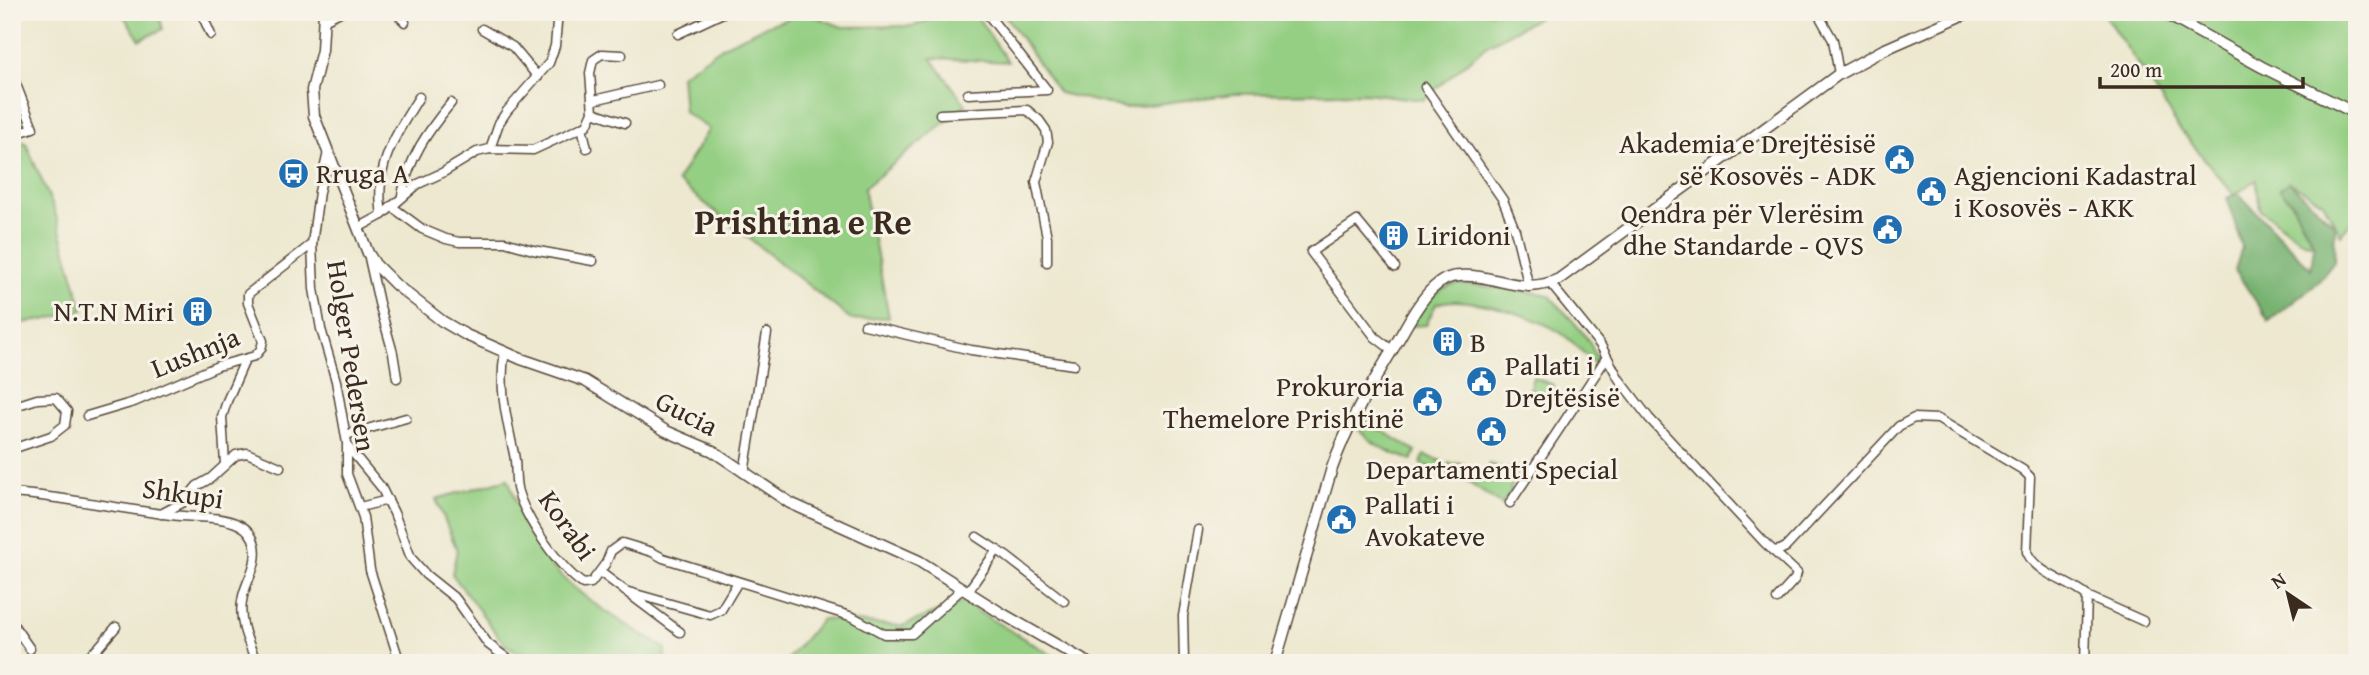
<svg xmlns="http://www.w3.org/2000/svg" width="2369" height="675" viewBox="0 0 2369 675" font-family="'Gentium Book Plus',serif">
  <rect width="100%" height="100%" fill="#f7f3e8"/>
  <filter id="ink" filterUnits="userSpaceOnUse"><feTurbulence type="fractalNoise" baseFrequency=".0143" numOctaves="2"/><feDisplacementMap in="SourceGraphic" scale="14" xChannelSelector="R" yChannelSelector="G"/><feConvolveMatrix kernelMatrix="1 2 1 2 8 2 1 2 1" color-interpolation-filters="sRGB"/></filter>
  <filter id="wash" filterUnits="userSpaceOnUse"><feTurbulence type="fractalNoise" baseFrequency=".00686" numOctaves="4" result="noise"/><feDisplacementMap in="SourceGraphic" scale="28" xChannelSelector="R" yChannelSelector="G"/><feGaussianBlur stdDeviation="1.57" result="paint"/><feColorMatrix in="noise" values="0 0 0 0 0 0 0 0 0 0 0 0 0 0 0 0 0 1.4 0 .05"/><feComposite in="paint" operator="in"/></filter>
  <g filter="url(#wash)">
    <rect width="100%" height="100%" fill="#ede8cf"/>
    <g fill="#94cf83" stroke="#687c50" stroke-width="2">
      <polygon points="121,12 158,12 163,29 140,40"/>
      <polygon points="950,12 974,12 1008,62 931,58 966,105 864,188 889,317 852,320 677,181 709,129 684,112 681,75 725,45 768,25 807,13 842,27 914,26"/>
      <polygon points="1003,12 1548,12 1487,45 1423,100 1366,93 1234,94 1125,108 1059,93"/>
      <polygon points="2102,12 2203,12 2214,18 2216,12 2357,12 2357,216 2341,235 2323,202 2289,182 2279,189 2291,201 2314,245 2300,240 2260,209 2256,180 2234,195 2178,127 2152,84"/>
      <polygon points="12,90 26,127 12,131"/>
      <polygon points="18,139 26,143 54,209 83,310 44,320 12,324 12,140"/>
      <path d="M 1459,283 L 1545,294 L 1550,296 C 1566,315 1590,335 1597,359 L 1595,364 C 1583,353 1571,339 1558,331 C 1532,316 1464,293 1436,304 L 1426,325 L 1409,326 C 1422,305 1433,288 1459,283 Z"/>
      <polygon points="1533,377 1553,385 1550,399 1529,392"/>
      <path d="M 1357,416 L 1416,451 L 1412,460 C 1389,453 1370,444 1354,424 Z"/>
      <polygon points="1424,455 1444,462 1444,467 1448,467 1449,463 1462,464 1484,476 1489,464 1509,470 1511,466 1526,470 1519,481 1514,481 1510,489 1512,491 1502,505 1463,479 1421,464"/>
      <path d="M 508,479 C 515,497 521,517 530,535 C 556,586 619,620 666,649 L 663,663 L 535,660 L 505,645 L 452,574 L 457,550 L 436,499 Z"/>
      <polygon points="962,602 1065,663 785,662 822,619 902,626"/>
    </g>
    <polygon fill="#77b271" stroke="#596e48" stroke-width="2" points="2289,182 2335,225 2334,262 2318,282 2269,321 2235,270 2242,247 2227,198 2238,193 2311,269 2314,245 2291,201 2279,189"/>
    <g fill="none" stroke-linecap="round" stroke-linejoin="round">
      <polyline stroke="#5ac1d8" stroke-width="2" points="2351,663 2357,633"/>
    </g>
  </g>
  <g filter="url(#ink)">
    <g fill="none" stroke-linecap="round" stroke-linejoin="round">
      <defs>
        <g id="minor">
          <polyline points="201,12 211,35"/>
          <polyline points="395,12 405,22"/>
          <polyline points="1817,12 1833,40 1839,74"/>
          <polyline points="324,20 340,12"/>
          <polyline points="482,29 513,47 538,77"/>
          <polyline points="678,34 725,12"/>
          <polyline points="12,74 33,128 12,135"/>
          <polyline points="1425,87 1503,200 1515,230 1529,287"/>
          <polyline points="968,94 1047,90 986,12"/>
          <polyline points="594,100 658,85"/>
          <polyline points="593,112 625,123"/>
          <polyline points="940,114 1027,110 1039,120 1046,130 1048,142 1036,182 1047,237 1047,262"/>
          <polyline points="582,127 587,148"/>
          <polyline points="490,149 499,123 507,111 549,63 555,46 558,12"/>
          <polyline points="328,152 319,192 312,244 314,289 321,329 336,381 347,443 347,474 363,517 370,570 400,663"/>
          <path d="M 402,195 C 409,158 427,132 451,103"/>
          <polyline points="391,206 422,229 446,239 459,242 505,242 533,250 593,261"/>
          <path d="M 382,215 C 374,166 394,138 419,97"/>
          <polyline points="358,228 382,215 418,184 442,173 477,152 490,149 533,150 587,125 593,112 590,73 593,60 602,54 622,55"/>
          <polyline points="369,258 379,303 393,353 397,378"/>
          <polyline points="1550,283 1601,346 1619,379 1649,418 1765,543 1797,573 1795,579 1777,599"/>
          <polyline points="865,325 971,350 1074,365"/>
          <polyline points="1392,350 1375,337 1311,252 1357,221 1395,267"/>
          <path d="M 505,352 C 498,386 507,421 514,454 C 517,467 514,479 518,492 C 527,521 558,566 583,584 L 591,583 L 606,563 L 611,551 L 622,543 L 652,552 L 663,558 L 853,617 L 884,634 L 912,634 L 963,588"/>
          <polyline points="12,407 37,399 56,398 67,411 65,425 51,436 12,449"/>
          <polyline points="87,416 134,402 218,366 255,356 261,349 263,341 248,303 248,294 312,244"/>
          <polyline points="346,435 406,418"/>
          <polyline points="348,447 381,487 394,513 411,558 426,575 456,599 488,644 513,663"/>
          <polyline points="225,464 222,417 227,401 245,360"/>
          <polyline points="744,473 767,333"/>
          <path d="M 12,493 C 66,497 118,509 171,515 C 192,518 220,515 240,525 C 248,529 253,536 255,545 C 259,564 247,579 243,596 C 237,620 248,642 257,663"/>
          <polyline points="1510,503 1607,357"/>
          <polyline points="360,507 388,500"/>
          <polyline points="161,514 184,502 197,486 211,478 236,455 247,453 280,467"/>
          <polyline points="977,537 1006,556 1064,601"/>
          <path d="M 1773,551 L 1780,550 L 1786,547 L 1899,426 L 1914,418 L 1938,419 L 2023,470 L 2030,477 L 2027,552 C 2036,574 2069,581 2087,596 L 2085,663"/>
          <polyline points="600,572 680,632"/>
          <polyline points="625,591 710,615 721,610 738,582"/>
          <polyline points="968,591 997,550"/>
          <polyline points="2087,596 2143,621"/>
          <polyline points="12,623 30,649"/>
          <polyline points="80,663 97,649 116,627"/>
          <polyline points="1184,663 1183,616 1198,530"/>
        </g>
        <g id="tertiary">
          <polyline points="324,12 322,50 312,90 314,116 368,253 375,264 396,285 442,321 466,335 521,359 585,381 666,431 713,451 790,503 919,561 1001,613 1088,663"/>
          <polyline points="2162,12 2262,67 2357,114"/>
          <path d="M 1275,663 L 1332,468 C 1347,425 1370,387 1393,349 C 1405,329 1415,307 1431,290 C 1439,282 1448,276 1459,276 C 1495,273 1522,297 1559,279 L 1839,74 L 1883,50 L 1970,12"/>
        </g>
      </defs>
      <use href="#minor" stroke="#564639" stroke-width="11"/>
      <use href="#tertiary" stroke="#564639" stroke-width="13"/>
      <use href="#minor" stroke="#fff" stroke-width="8"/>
      <use href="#tertiary" stroke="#fff" stroke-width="10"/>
    </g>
  </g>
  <defs>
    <symbol id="civic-disc" viewBox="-11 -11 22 22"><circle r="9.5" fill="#1f6fb2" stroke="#f7f3e8"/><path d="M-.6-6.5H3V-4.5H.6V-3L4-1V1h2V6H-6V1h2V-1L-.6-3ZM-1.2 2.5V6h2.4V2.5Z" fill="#fff"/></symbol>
    <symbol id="bus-disc" viewBox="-11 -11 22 22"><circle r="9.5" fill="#1f6fb2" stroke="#f7f3e8"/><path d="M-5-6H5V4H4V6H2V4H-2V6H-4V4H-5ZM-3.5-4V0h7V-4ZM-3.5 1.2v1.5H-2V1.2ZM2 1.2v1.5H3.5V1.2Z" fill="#fff"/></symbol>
    <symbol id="building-disc" viewBox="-11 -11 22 22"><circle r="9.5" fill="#1f6fb2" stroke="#f7f3e8"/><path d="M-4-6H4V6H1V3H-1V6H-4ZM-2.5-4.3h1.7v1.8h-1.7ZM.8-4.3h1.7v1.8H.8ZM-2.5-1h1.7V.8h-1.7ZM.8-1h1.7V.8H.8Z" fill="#fff"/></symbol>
  </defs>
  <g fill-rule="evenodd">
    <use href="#civic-disc" x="1882" y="142" width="35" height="35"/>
    <use href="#bus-disc" x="276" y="156" width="35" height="35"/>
    <use href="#civic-disc" x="1914" y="174" width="35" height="35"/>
    <use href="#civic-disc" x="1870" y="212" width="35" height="35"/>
    <use href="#building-disc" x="1376" y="218" width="35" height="35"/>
    <use href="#building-disc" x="180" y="294" width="35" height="35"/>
    <use href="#building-disc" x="1430" y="324" width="35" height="35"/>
    <use href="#civic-disc" x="1464" y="364" width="35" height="35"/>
    <use href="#civic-disc" x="1410" y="384" width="35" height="35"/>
    <use href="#civic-disc" x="1474" y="414" width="35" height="35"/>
    <use href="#civic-disc" x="1324" y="502" width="35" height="35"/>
  </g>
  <g text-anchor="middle" stroke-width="6" stroke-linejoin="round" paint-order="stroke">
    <g font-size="28" fill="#3b2a1e" stroke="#f7f3e8" text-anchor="start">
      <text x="1876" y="153" text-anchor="end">Akademia e Drejtësisë<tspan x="1876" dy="32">së Kosovës - ADK</tspan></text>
      <text x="316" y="183">Rruga A</text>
      <text x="1954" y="185">Agjencioni Kadastral<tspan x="1954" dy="32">i Kosovës - AKK</tspan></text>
      <text x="1864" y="223" text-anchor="end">Qendra për Vlerësim<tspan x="1864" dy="32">dhe Standarde - QVS</tspan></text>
      <text x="1417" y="245">Liridoni</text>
      <text x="174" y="321" text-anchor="end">N.T.N Miri</text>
      <text x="1470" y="352">B</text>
      <text x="1505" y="375">Pallati i<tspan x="1505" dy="32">Drejtësisë</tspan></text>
      <text x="1404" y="396" text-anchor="end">Prokuroria<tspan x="1404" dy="32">Themelore Prishtinë</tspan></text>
      <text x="1492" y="479" text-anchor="middle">Departamenti Special</text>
      <text x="1365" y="514">Pallati i<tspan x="1365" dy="32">Avokateve</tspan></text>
    </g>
    <g font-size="28" fill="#3b2a1e" stroke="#f7f3e8">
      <text transform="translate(195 352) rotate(-22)" y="10">Lushnja</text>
      <text transform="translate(352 356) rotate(81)" y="10">Holger Pedersen</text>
      <text transform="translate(687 413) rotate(27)" y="10">Gucia</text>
      <text transform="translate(183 493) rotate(8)" y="10">Shkupi</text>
      <text transform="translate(568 525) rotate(55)" y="10">Korabi</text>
    </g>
    <g font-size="35" font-weight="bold" fill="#3b2a1e" stroke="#f7f3e8">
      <text x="803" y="234">Prishtina e Re</text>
    </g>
  </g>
  <rect width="2369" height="675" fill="none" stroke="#f7f3e8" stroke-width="42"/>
  <g transform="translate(2288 594) rotate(325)" stroke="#f7f3e8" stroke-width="5" paint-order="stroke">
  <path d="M0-5L12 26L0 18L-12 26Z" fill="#3b2a1e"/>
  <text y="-10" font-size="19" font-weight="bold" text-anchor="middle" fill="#3b2a1e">N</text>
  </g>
  <path d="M2100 77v10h203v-10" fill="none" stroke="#3b2a1e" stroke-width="3.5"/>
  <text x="2110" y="77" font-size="21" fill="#3b2a1e" stroke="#f7f3e8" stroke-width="5" paint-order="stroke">200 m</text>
</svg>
